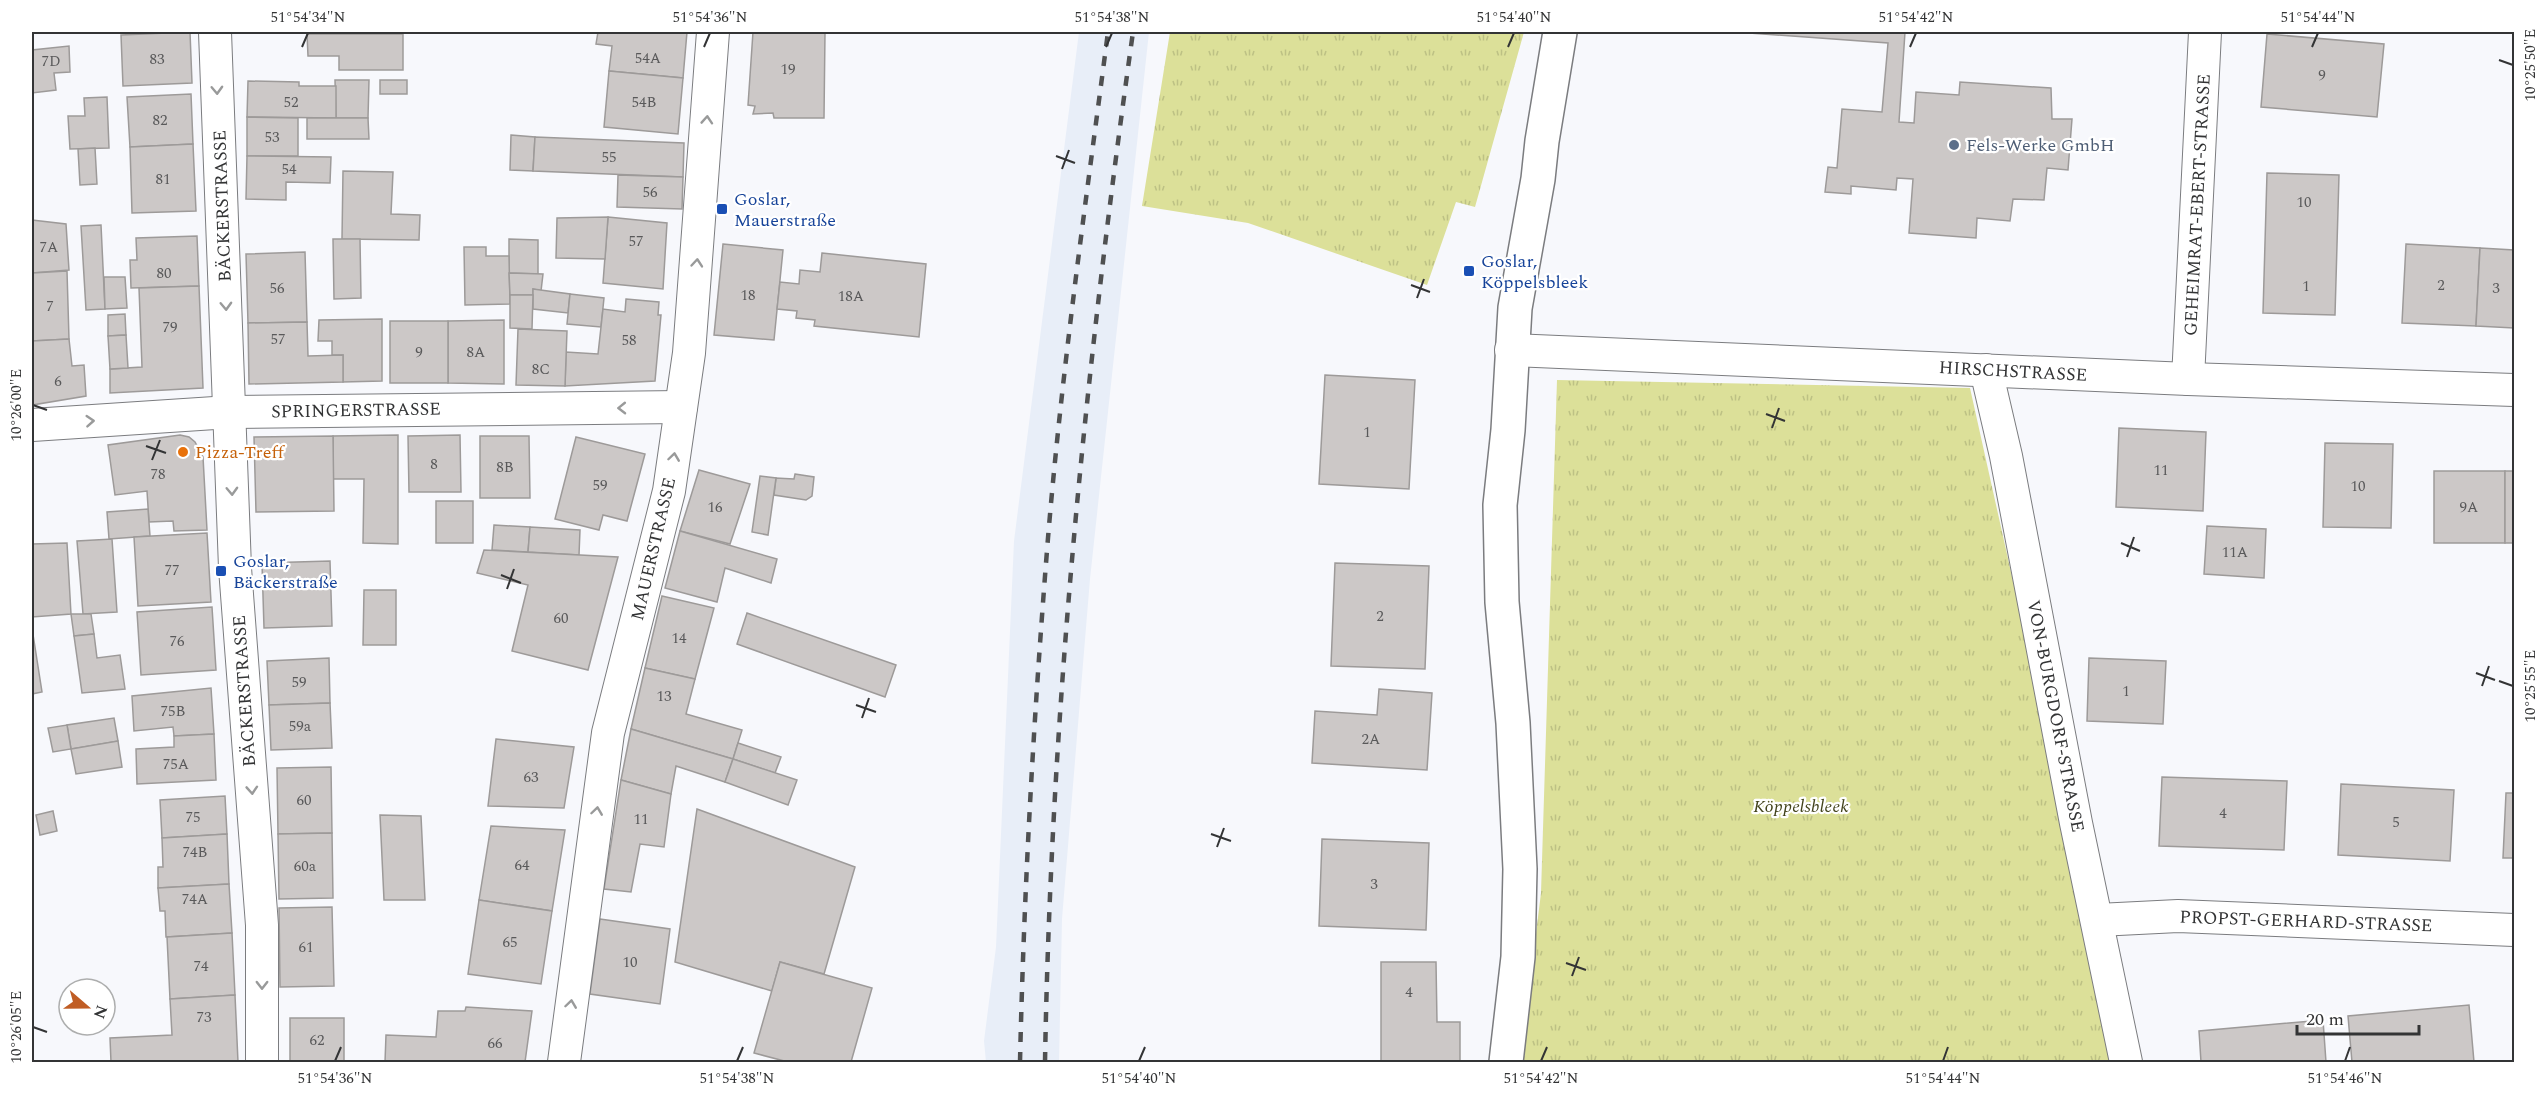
<svg xmlns="http://www.w3.org/2000/svg" width="2546" height="1094" viewBox="0 0 2546 1094" font-family="Spectral,serif">
  <defs>
    <pattern id="park-tufts" width="24" height="20" patternUnits="userSpaceOnUse" patternTransform="scale(1.5)"><rect width="24" height="20" fill="#dce099"/><path d="M3 7l-1-3M5 7V3M7 7l1-3M15 17l-1-3M17 17v-4M19 17l1-3" fill="none" stroke="#bdc184"/></pattern>
  </defs>
  <rect width="100%" height="100%" fill="#f7f8fc"/>
  <polygon fill="#e8eef8" points="1079,32 1149,32 1090,579 1062,919 1059,1062 986,1062 984,1041 996,947 1014,541"/>
  <g fill="url(#park-tufts)">
    <polygon points="1170,32 1524,32 1475,207 1456,202 1427,285 1248,223 1142,206"/>
    <polygon points="1557,380 1970,388 2078,873 2117,1062 1520,1062 1541,893"/>
  </g>
  <g fill="#ccc8c7" stroke="#9d9a99" stroke-width="1.5">
    <polygon points="190,32 192,83 123,86 121,35"/>
    <polygon points="598,32 687,32 683,78 609,71 612,46 596,44"/>
    <polygon points="753,32 825,33 824,118 774,118 773,113 753,114 755,106 748,105"/>
    <polygon points="1735,32 1905,32 1899,122 1914,123 1916,92 1959,95 1960,82 2051,88 2052,119 2072,119 2068,170 2047,168 2044,200 2013,199 2010,221 1977,218 1976,238 1909,233 1913,179 1897,178 1896,190 1851,186 1851,194 1825,192 1828,167 1837,168 1842,109 1882,112 1888,43"/>
    <polygon points="307,34 403,34 403,70 339,70 339,56 308,56"/>
    <polygon points="2267,34 2384,44 2377,117 2261,107"/>
    <polygon points="69,46 70,72 54,73 56,90 32,93 32,50"/>
    <polygon points="609,71 683,78 678,134 604,127"/>
    <polygon points="335,80 369,80 368,118 336,118"/>
    <rect x="380" y="80" width="27" height="14"/>
    <polygon points="248,81 299,82 299,86 336,86 336,118 247,117"/>
    <polygon points="191,94 193,144 130,147 127,97"/>
    <polygon points="107,97 109,148 70,149 68,116 85,116 84,98"/>
    <polygon points="247,117 298,118 298,156 247,156"/>
    <polygon points="307,118 368,118 369,139 307,139"/>
    <polygon points="511,135 535,137 533,171 510,170"/>
    <polygon points="535,137 684,143 683,177 533,171"/>
    <polygon points="193,144 196,211 132,213 130,147"/>
    <polygon points="95,148 97,184 80,185 78,149"/>
    <polygon points="247,156 331,157 330,183 286,182 286,200 246,199"/>
    <polygon points="343,171 393,172 391,214 420,215 419,240 342,239"/>
    <polygon points="2267,173 2339,175 2335,315 2263,313"/>
    <polygon points="618,175 683,177 682,209 617,207"/>
    <polygon points="608,217 667,223 663,289 603,283"/>
    <polygon points="608,217 605,259 556,258 557,218"/>
    <polygon points="32,220 66,224 69,270 32,273"/>
    <polygon points="101,225 105,309 86,310 81,226"/>
    <polygon points="197,236 199,286 131,288 130,260 137,260 136,238"/>
    <polygon points="333,239 360,239 361,298 334,299"/>
    <polygon points="509,239 538,240 538,274 509,273"/>
    <polygon points="723,244 783,250 774,340 714,335"/>
    <polygon points="2406,244 2480,248 2476,326 2402,323"/>
    <polygon points="464,247 486,247 486,256 509,256 510,304 465,305"/>
    <polygon points="2480,248 2514,250 2514,328 2476,326"/>
    <polygon points="305,252 307,322 248,323 246,254"/>
    <polygon points="822,253 926,264 919,337 814,326 815,320 796,318 797,311 777,309 780,282 799,284 800,270 820,272"/>
    <polygon points="67,271 69,339 32,341 32,273"/>
    <polygon points="509,273 543,274 541,291 533,289 533,295 510,295"/>
    <polygon points="104,277 125,277 127,308 105,309"/>
    <polygon points="199,286 203,388 110,393 110,369 142,367 139,288"/>
    <polygon points="533,289 570,294 568,313 533,309"/>
    <polygon points="570,294 604,298 601,327 567,324"/>
    <polygon points="510,295 533,295 532,329 510,328"/>
    <polygon points="626,299 659,302 658,315 661,315 655,381 565,386 566,352 598,354 603,309 625,312"/>
    <polygon points="125,314 126,335 108,336 108,315"/>
    <polygon points="382,319 382,381 343,382 343,355 332,355 332,341 318,341 319,320"/>
    <polygon points="504,320 504,384 448,383 448,321"/>
    <rect x="390" y="321" width="58" height="62"/>
    <polygon points="307,322 308,356 343,355 343,382 249,384 248,323"/>
    <polygon points="518,329 567,331 565,386 516,385"/>
    <polygon points="126,335 128,368 110,369 108,336"/>
    <polygon points="69,339 72,366 84,365 86,396 32,405 32,341"/>
    <polygon points="1325,375 1415,380 1409,489 1319,484"/>
    <polygon points="2119,428 2206,432 2203,511 2116,507"/>
    <polygon points="180,435 189,437 195,442 203,457 207,530 174,531 173,521 149,522 147,491 115,495 108,445"/>
    <polygon points="398,435 398,544 363,543 364,479 333,479 333,436"/>
    <polygon points="460,435 461,492 409,492 408,436"/>
    <polygon points="333,436 334,511 256,512 254,437"/>
    <polygon points="480,436 529,436 530,498 480,498"/>
    <polygon points="576,437 645,454 627,521 603,515 599,530 555,519"/>
    <polygon points="2325,443 2393,444 2391,528 2323,527"/>
    <polygon points="699,470 750,484 730,544 680,531"/>
    <rect x="2434" y="471" width="71" height="72"/>
    <rect x="2505" y="471" width="9" height="72"/>
    <polygon points="795,474 814,477 812,496 806,500 774,495 776,478 794,479"/>
    <polygon points="760,476 776,478 768,535 752,532"/>
    <rect x="436" y="501" width="37" height="42"/>
    <polygon points="148,509 150,536 109,539 107,512"/>
    <polygon points="494,525 530,527 528,552 492,550"/>
    <polygon points="2207,526 2266,529 2264,578 2204,574"/>
    <polygon points="530,527 580,530 579,555 528,552"/>
    <polygon points="680,531 777,559 771,583 725,568 717,602 665,588"/>
    <polygon points="207,533 211,602 138,606 134,537"/>
    <polygon points="112,539 117,612 83,614 77,541"/>
    <polygon points="67,543 71,614 32,617 32,544"/>
    <polygon points="484,550 618,557 588,670 512,651 528,585 477,573"/>
    <polygon points="330,561 332,626 264,628 262,563"/>
    <polygon points="1335,563 1429,566 1425,669 1331,666"/>
    <polygon points="364,590 396,590 396,645 363,645"/>
    <polygon points="662,596 714,608 695,679 645,668"/>
    <polygon points="212,607 216,670 141,675 137,612"/>
    <polygon points="747,613 896,665 885,697 737,644"/>
    <polygon points="71,614 91,614 94,634 74,636"/>
    <polygon points="32,628 42,692 32,694"/>
    <polygon points="94,634 97,658 120,655 125,689 82,693 74,636"/>
    <polygon points="329,658 330,703 269,705 267,661"/>
    <polygon points="2089,658 2166,661 2163,724 2087,721"/>
    <polygon points="645,668 695,679 686,714 742,730 733,759 631,729"/>
    <polygon points="211,688 214,734 174,736 173,727 134,731 132,696"/>
    <polygon points="1379,689 1432,693 1427,770 1312,763 1315,711 1377,715"/>
    <polygon points="330,703 332,748 271,750 269,705"/>
    <polygon points="114,718 118,741 71,749 67,725"/>
    <polygon points="67,725 71,749 53,752 48,728"/>
    <polygon points="631,729 733,759 725,782 676,766 671,794 621,780"/>
    <polygon points="214,734 216,780 137,784 136,749 174,747 174,736"/>
    <polygon points="496,739 574,747 564,808 488,806"/>
    <polygon points="118,741 122,767 76,774 71,749"/>
    <polygon points="738,743 781,757 775,773 733,759"/>
    <polygon points="733,759 797,780 788,805 725,782"/>
    <polygon points="331,767 332,833 278,834 277,768"/>
    <polygon points="2162,777 2287,781 2284,850 2159,846"/>
    <polygon points="621,780 671,794 664,847 640,844 631,892 604,889"/>
    <polygon points="2341,784 2454,790 2450,861 2338,855"/>
    <polygon points="2506,793 2514,793 2514,858 2503,858"/>
    <polygon points="225,796 227,834 162,838 160,800"/>
    <polygon points="697,809 855,867 824,974 780,962 772,991 675,962"/>
    <polygon points="53,811 57,831 40,835 36,815"/>
    <polygon points="380,815 421,816 425,900 384,900"/>
    <polygon points="491,826 565,830 552,911 479,900"/>
    <polygon points="332,833 333,898 279,899 278,834"/>
    <polygon points="227,834 229,884 158,888 158,867 163,867 162,838"/>
    <polygon points="1322,839 1429,843 1426,930 1319,926"/>
    <polygon points="229,884 232,933 166,937 165,911 160,911 158,888"/>
    <polygon points="479,900 552,911 541,984 468,974"/>
    <polygon points="332,907 334,986 280,987 279,908"/>
    <polygon points="600,919 670,929 660,1004 590,994"/>
    <polygon points="232,933 235,995 170,999 167,937"/>
    <polygon points="780,962 872,988 851,1062 788,1062 754,1053"/>
    <polygon points="1381,962 1436,962 1437,1022 1460,1022 1460,1062 1381,1062"/>
    <polygon points="235,995 238,1062 111,1062 110,1038 172,1035 170,999"/>
    <polygon points="2469,1005 2474,1062 2352,1062 2348,1016"/>
    <polygon points="466,1007 532,1011 525,1062 385,1062 386,1035 436,1037 438,1011 465,1011"/>
    <rect x="290" y="1018" width="54" height="44"/>
    <polygon points="2323,1020 2326,1062 2201,1062 2199,1031"/>
  </g>
  <g fill="none" stroke-linecap="round" stroke-linejoin="round">
    <defs>
      <g id="street">
        <polyline points="215,32 235,568 262,925 262,1062"/>
        <polyline points="1511,350 2188,379 2514,390"/>
        <polyline points="1986,370 2006,456 2076,823 2126,1062"/>
        <polyline points="2188,379 2205,32"/>
        <polyline points="32,425 230,412 681,407"/>
        <polyline points="2098,920 2178,916 2514,930"/>
        <polyline points="564,1062 608,733 669,491 689,353 713,32"/>
      </g>
      <polyline id="secondary" points="1506,1062 1518,957 1520,869 1513,723 1502,602 1500,505 1508,430 1515,308 1538,179 1542,141 1560,32"/>
    </defs>
    <use href="#street" stroke="#7b7c7f" stroke-width="34"/>
    <use href="#secondary" stroke="#7b7c7f" stroke-width="36"/>
    <use href="#street" stroke="#fff" stroke-width="32"/>
    <use href="#secondary" stroke="#fff" stroke-width="33"/>
    <g stroke="#4f5051" stroke-width="4.5" stroke-dasharray="10 10" stroke-linecap="butt">
      <path d="M 1020,1062 C 1024,887 1034,712 1048,538 C 1062,369 1086,200 1108,32"/>
      <path d="M 1045,1062 C 1051,717 1085,373 1133,32"/>
    </g>
  </g>
  <defs><path id="oneway-chevron" d="M-2-3.5L2.5 0L-2 3.5" fill="none" stroke-width="1.6" stroke-linecap="round" stroke-linejoin="round" transform="scale(1.5)"/></defs>
  <g stroke="#999a9a">
    <use href="#oneway-chevron" transform="translate(217 90) rotate(88)"/>
    <use href="#oneway-chevron" transform="translate(707 120) rotate(-86)"/>
    <use href="#oneway-chevron" transform="translate(697 263) rotate(-85)"/>
    <use href="#oneway-chevron" transform="translate(226 306) rotate(88)"/>
    <use href="#oneway-chevron" transform="translate(622 408) rotate(179)"/>
    <use href="#oneway-chevron" transform="translate(90 421) rotate(-4)"/>
    <use href="#oneway-chevron" transform="translate(674 457) rotate(-82)"/>
    <use href="#oneway-chevron" transform="translate(232 491) rotate(88)"/>
    <use href="#oneway-chevron" transform="translate(252 790) rotate(86)"/>
    <use href="#oneway-chevron" transform="translate(597 811) rotate(-82)"/>
    <use href="#oneway-chevron" transform="translate(262 985) rotate(90)"/>
    <use href="#oneway-chevron" transform="translate(571 1004) rotate(-82)"/>
  </g>
  <path fill="none" stroke="#333435" stroke-width="2" d="M 302,47 L 308,33M 704,47 L 710,33M 1106,47 L 1112,33M 1508,47 L 1514,33M 1910,47 L 1916,33M 2312,47 L 2318,33M 2499,60 L 2513,65M 1056,156 L 1075,163M 1062,169 L 1069,150M 1411,285 L 1430,292M 1417,298 L 1424,279M 33,405 L 47,410M 1766,414 L 1785,421M 1772,428 L 1779,408M 146,446 L 166,453M 152,460 L 160,440M 2121,543 L 2140,551M 2127,557 L 2134,537M 501,575 L 521,583M 507,589 L 514,569M 2476,673 L 2495,680M 2499,681 L 2513,686M 2482,686 L 2489,666M 856,705 L 876,712M 862,718 L 869,698M 1211,834 L 1231,841M 1217,847 L 1224,828M 1566,963 L 1586,970M 1572,976 L 1579,957M 33,1027 L 47,1032M 335,1061 L 341,1047M 737,1061 L 743,1047M 1139,1061 L 1145,1047M 1541,1061 L 1547,1047M 1943,1061 L 1948,1047M 2345,1061 L 2350,1047"/>
  <circle fill="#5c6f8a" stroke="#fff" stroke-width="2" cx="1954" cy="145" r="6"/>
  <g fill="#1a4fb4" stroke="#fff" stroke-width="2">
    <rect x="716" y="203" width="12" height="12" rx="3"/>
    <rect x="1463" y="265" width="12" height="12" rx="3"/>
    <rect x="215" y="565" width="12" height="12" rx="3"/>
  </g>
  <circle fill="#e8710a" stroke="#fff" stroke-width="2" cx="183" cy="452" r="6"/>
  <g text-anchor="middle" stroke-width="4.5" stroke-linejoin="round" paint-order="stroke">
    <g font-size="15" fill="#59595a">
      <text x="648" y="63">54A</text>
      <text x="157" y="64">83</text>
      <text x="51" y="66">7D</text>
      <text x="788" y="74">19</text>
      <text x="2322" y="80">9</text>
      <text x="291" y="107">52</text>
      <text x="644" y="107">54B</text>
      <text x="160" y="125">82</text>
      <text x="272" y="142">53</text>
      <text x="609" y="162">55</text>
      <text x="289" y="174">54</text>
      <text x="163" y="184">81</text>
      <text x="650" y="197">56</text>
      <text x="2304" y="207">10</text>
      <text x="636" y="246">57</text>
      <text x="49" y="252">7A</text>
      <text x="164" y="278">80</text>
      <text x="2441" y="290">2</text>
      <text x="2306" y="291">1</text>
      <text x="277" y="293">56</text>
      <text x="2496" y="293">3</text>
      <text x="748" y="300">18</text>
      <text x="851" y="301">18A</text>
      <text x="50" y="311">7</text>
      <text x="170" y="332">79</text>
      <text x="278" y="344">57</text>
      <text x="629" y="345">58</text>
      <text x="419" y="357">9</text>
      <text x="476" y="357">8A</text>
      <text x="541" y="374">8C</text>
      <text x="58" y="386">6</text>
      <text x="1367" y="437">1</text>
      <text x="434" y="469">8</text>
      <text x="505" y="472">8B</text>
      <text x="2161" y="475">11</text>
      <text x="158" y="479">78</text>
      <text x="600" y="490">59</text>
      <text x="2358" y="491">10</text>
      <text x="715" y="512">16</text>
      <text x="2469" y="512">9A</text>
      <text x="2235" y="557">11A</text>
      <text x="172" y="575">77</text>
      <text x="1380" y="621">2</text>
      <text x="561" y="623">60</text>
      <text x="679" y="643">14</text>
      <text x="177" y="646">76</text>
      <text x="299" y="687">59</text>
      <text x="2126" y="696">1</text>
      <text x="664" y="701">13</text>
      <text x="173" y="716">75B</text>
      <text x="300" y="731">59a</text>
      <text x="1371" y="744">2A</text>
      <text x="176" y="769">75A</text>
      <text x="531" y="782">63</text>
      <text x="304" y="805">60</text>
      <text x="2223" y="818">4</text>
      <text x="193" y="822">75</text>
      <text x="641" y="824">11</text>
      <text x="2396" y="827">5</text>
      <text x="195" y="857">74B</text>
      <text x="522" y="870">64</text>
      <text x="305" y="871">60a</text>
      <text x="1374" y="889">3</text>
      <text x="195" y="904">74A</text>
      <text x="510" y="947">65</text>
      <text x="306" y="952">61</text>
      <text x="630" y="967">10</text>
      <text x="201" y="971">74</text>
      <text x="1409" y="997">4</text>
      <text x="204" y="1022">73</text>
      <text x="317" y="1045">62</text>
      <text x="495" y="1048">66</text>
    </g>
    <g font-size="18" fill="#4e5e75" stroke="#fff" text-anchor="start">
      <text x="1966" y="151">Fels-Werke GmbH</text>
    </g>
    <g font-size="18" fill="#164399" stroke="#fff" text-anchor="start">
      <text x="734" y="205">Goslar,<tspan x="734" dy="21">Mauerstraße</tspan></text>
      <text x="1481" y="267">Goslar,<tspan x="1481" dy="21">Köppelsbleek</tspan></text>
      <text x="233" y="567">Goslar,<tspan x="233" dy="21">Bäckerstraße</tspan></text>
    </g>
    <g font-size="18" fill="#333435" stroke="#fff">
      <text transform="translate(2197 205) rotate(-87)" y="6">GEHEIMRAT-EBERT-STRASSE</text>
      <text transform="translate(222 206) rotate(-92)" y="6">BÄCKERSTRASSE</text>
      <text transform="translate(2013 371) rotate(3)" y="6">HIRSCHSTRASSE</text>
      <text transform="translate(356 410) rotate(-1)" y="6">SPRINGERSTRASSE</text>
      <text transform="translate(653 549) rotate(-77)" y="6">MAUERSTRASSE</text>
      <text transform="translate(244 691) rotate(-94)" y="6">BÄCKERSTRASSE</text>
      <text transform="translate(2056 716) rotate(79)" y="6">VON-BURGDORF-STRASSE</text>
      <text transform="translate(2306 921) rotate(2)" y="6">PROPST-GERHARD-STRASSE</text>
    </g>
    <g font-size="18" fill="#c56008" stroke="#fff" text-anchor="start">
      <text x="195" y="458">Pizza-Treff</text>
    </g>
    <g font-size="18" font-style="italic" fill="#42431b" stroke="#fff">
      <text x="1801" y="812">Köppelsbleek</text>
    </g>
  </g>
  <rect width="2546" height="1094" fill="none" stroke="#ffffff" stroke-width="66"/>
  <g transform="translate(87 1007) rotate(110)"><circle r="28" fill="#ffffff" stroke="#adaeae" stroke-width="1.5"/>
  <path d="M0-4.5L10 22L0 15L-10 22Z" fill="#c05d24"/>
  <text y="-9" font-size="16" font-weight="bold" text-anchor="middle" fill="#333435">N</text>
  </g>
  <path d="M2297 1025v9h122v-9" fill="none" stroke="#333435" stroke-width="3"/>
  <text x="2306" y="1025" font-size="18" fill="#333435" stroke="#ffffff" stroke-width="4.5" paint-order="stroke">20 m</text>
  <rect x="33" y="33" width="2480" height="1028" fill="none" stroke="#333435" stroke-width="2"/>
  <g font-size="15" text-anchor="middle" fill="#333435">
    <text x="308" y="22">51°54'34"N</text>
    <text x="710" y="22">51°54'36"N</text>
    <text x="1112" y="22">51°54'38"N</text>
    <text x="1514" y="22">51°54'40"N</text>
    <text x="1916" y="22">51°54'42"N</text>
    <text x="2318" y="22">51°54'44"N</text>
    <text transform="translate(2530 65) rotate(-90)" y="5">10°25'50"E</text>
    <text transform="translate(16 405) rotate(-90)" y="5">10°26'00"E</text>
    <text transform="translate(2530 686) rotate(-90)" y="5">10°25'55"E</text>
    <text transform="translate(16 1027) rotate(-90)" y="5">10°26'05"E</text>
    <text x="335" y="1083">51°54'36"N</text>
    <text x="737" y="1083">51°54'38"N</text>
    <text x="1139" y="1083">51°54'40"N</text>
    <text x="1541" y="1083">51°54'42"N</text>
    <text x="1943" y="1083">51°54'44"N</text>
    <text x="2345" y="1083">51°54'46"N</text>
  </g>
</svg>
